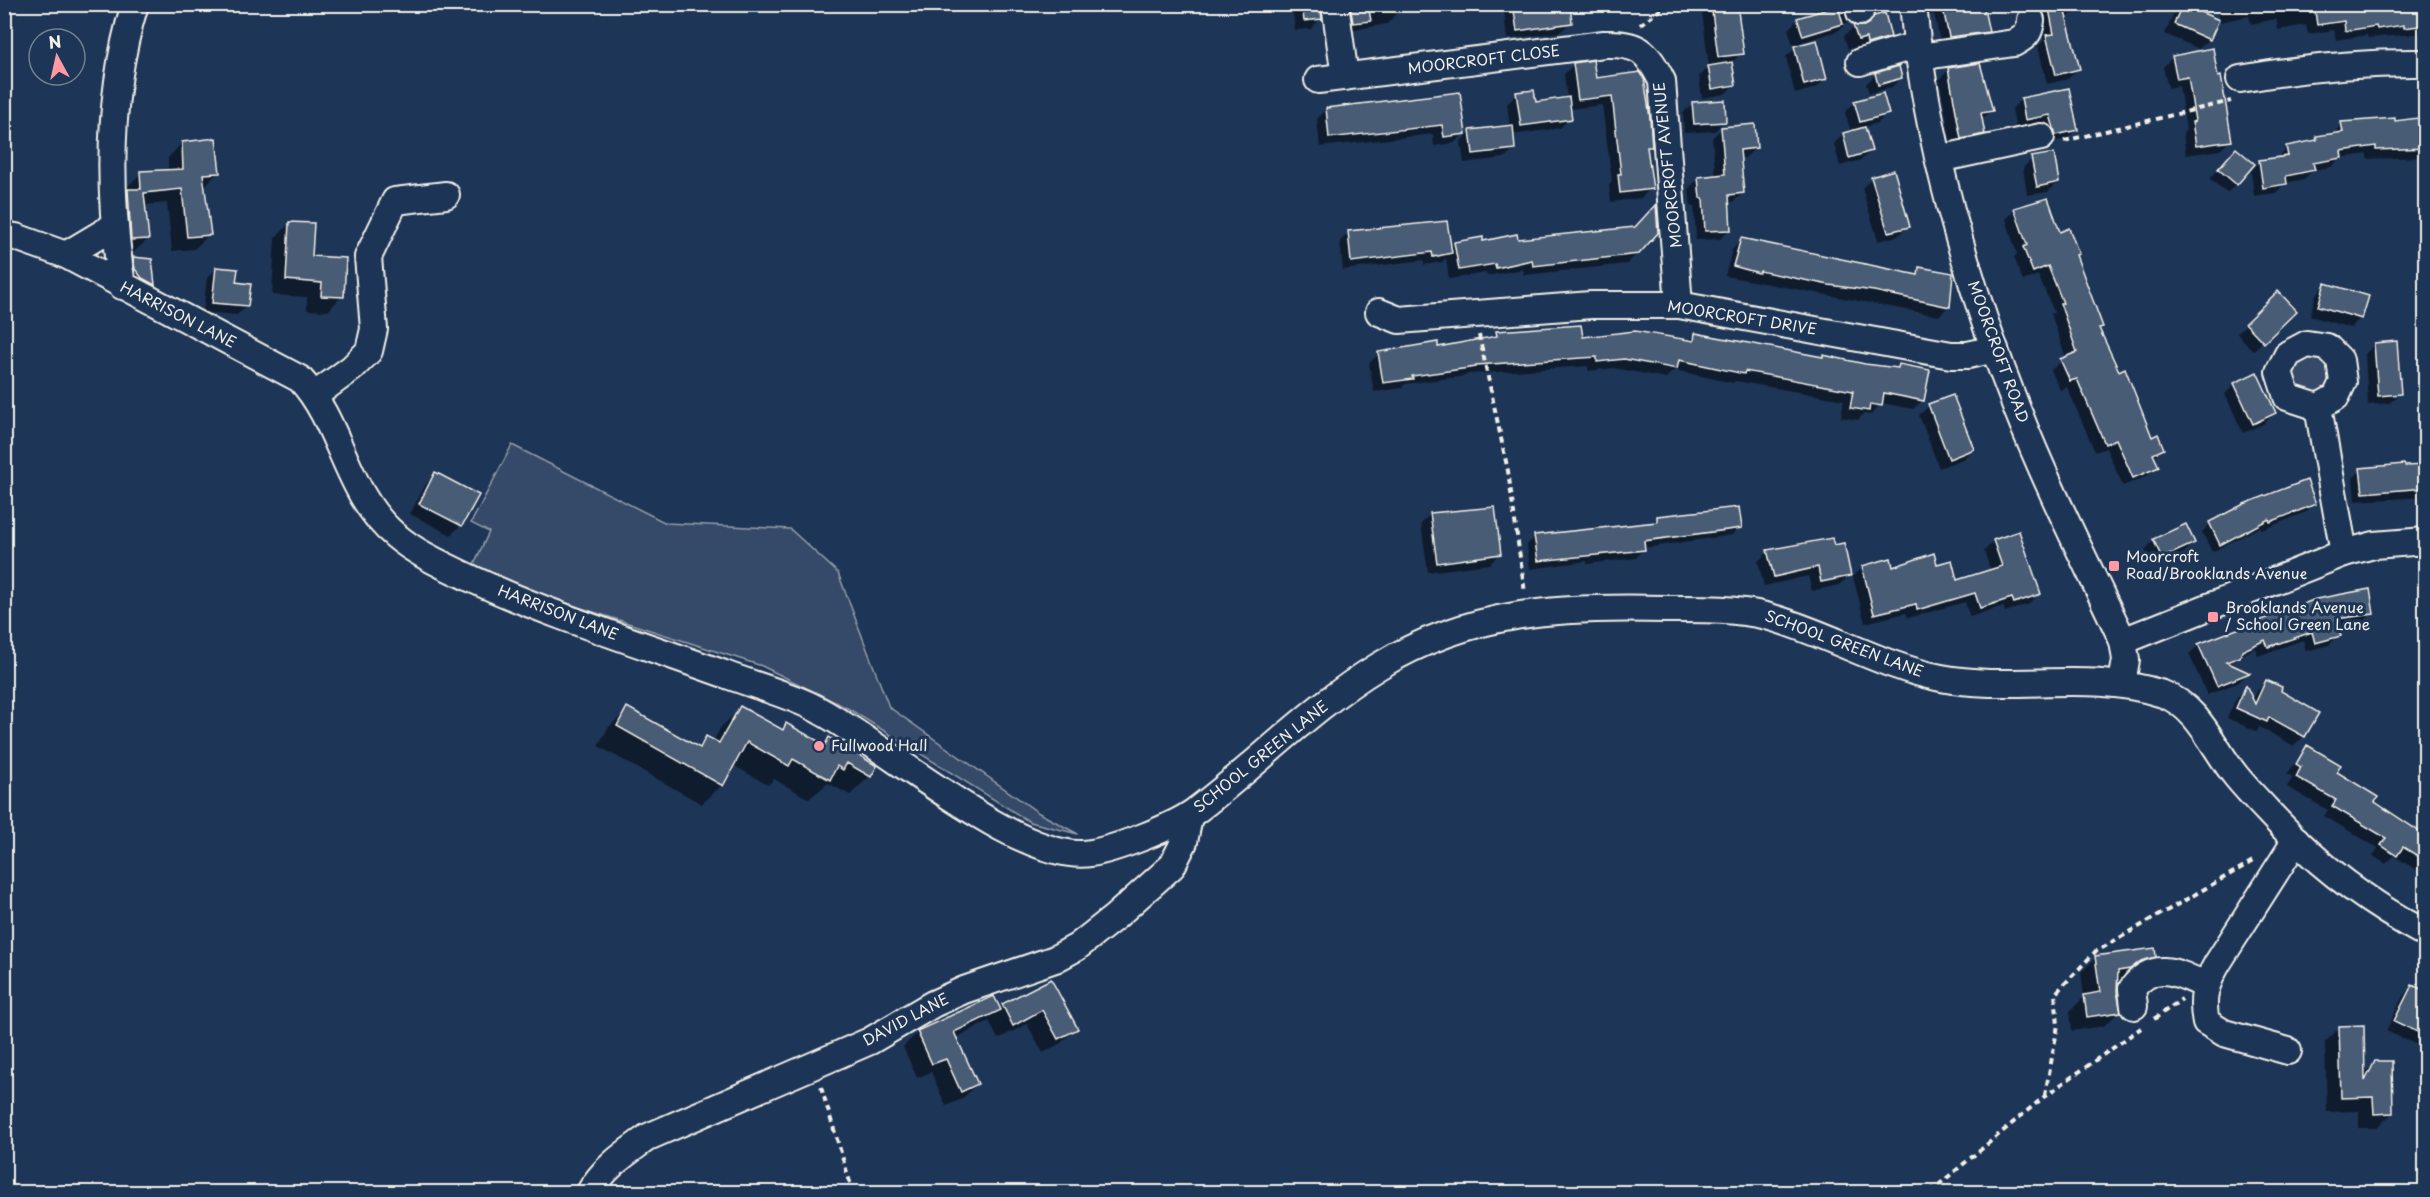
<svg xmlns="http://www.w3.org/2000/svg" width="2430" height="1197" viewBox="0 0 2430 1197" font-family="'Playpen Sans',sans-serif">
  <rect width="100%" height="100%" fill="#1d3557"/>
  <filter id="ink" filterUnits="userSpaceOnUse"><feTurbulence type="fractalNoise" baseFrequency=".0167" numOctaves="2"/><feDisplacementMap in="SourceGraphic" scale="12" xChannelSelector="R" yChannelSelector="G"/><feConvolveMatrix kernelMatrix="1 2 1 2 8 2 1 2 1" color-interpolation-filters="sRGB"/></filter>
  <g filter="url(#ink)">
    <g fill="#354a67" stroke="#949ea8" stroke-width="1.5">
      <polygon points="2301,356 2326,356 2335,381 2321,396 2301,394 2291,377"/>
      <polygon points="512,445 666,523 790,529 838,573 889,707 1039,813 1078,834 1030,822 849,709 762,666 544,596 474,564 489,532 471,523"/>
    </g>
    <g fill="#0007">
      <polygon points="1292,4 1320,4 1320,19 1311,29 1295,30"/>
      <polygon points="1335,4 1457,4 1397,13 1387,24 1343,32"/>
      <polygon points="1462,4 1485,4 1463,9"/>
      <polygon points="1511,4 1568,4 1570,23 1560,32 1507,39 1504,11"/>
      <polygon points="1710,4 1736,4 1742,53 1731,63 1735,84 1725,94 1702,98 1699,77 1709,67 1702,13"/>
      <polygon points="1812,4 1842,4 1847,22 1838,31 1793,45 1788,29 1798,19 1815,14"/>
      <polygon points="1924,4 1972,4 1978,32 1969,41 1941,45 1934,14 1926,16"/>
      <polygon points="2012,4 2069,4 2072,14 2065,21 2078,69 2068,79 2047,84 2038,46 2044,40 2037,8 2014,13"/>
      <polygon points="2217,4 2426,4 2426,33 2368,38 2367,35 2336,40 2334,30 2308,34 2306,25 2278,30 2276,19 2251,24 2249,16 2220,22"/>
      <polygon points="2183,6 2217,21 2209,39 2199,49 2165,34 2173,15"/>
      <polygon points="1854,27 1889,37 1879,46 1858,53 1856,47 1848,49 1844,36"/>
      <polygon points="1795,48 1826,79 1816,88 1795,94 1786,57"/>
      <polygon points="2212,50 2230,141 2220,150 2186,155 2183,133 2186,130 2179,86 2168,88 2163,67 2173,57"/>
      <polygon points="1574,64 1594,80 1642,79 1650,146 1646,150 1651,188 1641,198 1611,202 1609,185 1612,182 1602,105 1569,109 1570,118 1560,128 1512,135 1514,149 1504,158 1464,163 1461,141 1471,131 1510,127 1507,104 1517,94 1534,104 1567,99 1564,74"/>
      <polygon points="1949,70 1992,110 1981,120 1983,133 1974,143 1952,148 1939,79"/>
      <polygon points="1876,74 1900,78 1891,88 1869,93 1866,84"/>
      <polygon points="2068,89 2076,130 2067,139 2046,143 2041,123 2016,129 2012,109 2021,99"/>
      <polygon points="1459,94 1464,134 1454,143 1434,146 1433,134 1320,147 1317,119 1326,110"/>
      <polygon points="1855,102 1887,113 1878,123 1864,127 1871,151 1861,160 1840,166 1834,144 1843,134 1851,132 1845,112"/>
      <polygon points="1693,103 1724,121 1715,131 1684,133 1683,113"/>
      <polygon points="2426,123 2426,157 2367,159 2367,154 2340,158 2331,167 2313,170 2304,179 2285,183 2276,193 2254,196 2251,171 2260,161 2278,159 2287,148 2333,135 2342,124"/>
      <polygon points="1722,128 1755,148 1745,158 1739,158 1743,193 1733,202 1728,203 1730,229 1720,239 1696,240 1694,206 1691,207 1689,188 1699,178 1716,177 1712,138"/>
      <polygon points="182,143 218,173 203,187 209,235 194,249 172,251 167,203 144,205 148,239 133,253 117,254 114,206 126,193 126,188 141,173 168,171 168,158"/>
      <polygon points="2032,159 2058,182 2048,192 2027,195 2023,168"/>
      <polygon points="2226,160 2236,184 2227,193 2210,179"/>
      <polygon points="1872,178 1908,226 1898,236 1878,241 1862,188"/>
      <polygon points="2015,210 2059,234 2078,254 2075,257 2101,326 2098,329 2151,439 2163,449 2153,458 2157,466 2147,476 2123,486 2106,448 2095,452 2067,387 2060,390 2051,370 2066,358 2051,314 2054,312 2038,275 2023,281 2014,257 2017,254 2006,219"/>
      <polygon points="290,223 310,258 342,296 328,311 307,310 307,297 272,295 275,238"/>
      <polygon points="1635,229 1638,253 1627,264 1524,275 1523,269 1487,276 1486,273 1449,279 1446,258 1442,262 1424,265 1424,260 1343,270 1340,241 1349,233 1450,248 1455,243 1517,241"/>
      <polygon points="1741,240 1913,276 1920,269 1952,274 1949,306 1939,316 1725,276 1732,250"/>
      <polygon points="134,259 150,261 153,284 139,299 119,274"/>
      <polygon points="217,268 234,284 247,306 237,315 203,312 207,278"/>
      <polygon points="2326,284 2360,318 2351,328 2310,316 2316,294"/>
      <polygon points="2278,293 2295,311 2253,351 2237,333"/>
      <polygon points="1497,333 1688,342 1696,334 1864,365 1896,369 1899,366 1923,400 1913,409 1881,403 1871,415 1864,414 1858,420 1841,417 1844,400 1735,381 1733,383 1674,370 1666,378 1614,368 1588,371 1588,366 1468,374 1465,376 1405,384 1402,388 1374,392 1369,363 1379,354 1437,348 1491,339"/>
      <polygon points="2374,345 2399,394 2390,403 2368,405 2365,354"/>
      <polygon points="2235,384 2274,413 2265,423 2243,433 2225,394"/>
      <polygon points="1929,406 1973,449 1963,459 1939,468 1919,415"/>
      <polygon points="2426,467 2426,497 2355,501 2353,478 2361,470"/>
      <polygon points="436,474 461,525 451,535 410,514 426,484"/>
      <polygon points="2315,503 2306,512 2262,530 2260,527 2212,552 2202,532 2210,524"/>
      <polygon points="1430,514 1499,554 1490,564 1428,572 1421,524"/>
      <polygon points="1658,517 1740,527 1732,535 1644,548 1636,558 1587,564 1587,561 1530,569 1527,545 1535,537 1651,524"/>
      <polygon points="2154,540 2193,543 2184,553 2153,567 2145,550"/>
      <polygon points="1994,541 2039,594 2029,604 2005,612 2003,606 1970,617 1965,602 1908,618 1906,613 1865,623 1853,577 1863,567 1892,569 1936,566 1956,582 1991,571 1984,551"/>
      <polygon points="1768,552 1849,576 1839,585 1812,591 1808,576 1764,586 1758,561"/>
      <polygon points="2426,587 2426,621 2419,621 2418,595"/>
      <polygon points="2316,601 2372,614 2362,623 2337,627 2339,635 2329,645 2306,651 2303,640 2258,656 2255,648 2238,657 2230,665 2248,673 2239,682 2207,695 2189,654 2199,645"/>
      <polygon points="2267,682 2317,713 2304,736 2294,746 2260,727 2256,731 2227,718 2237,697 2246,688 2252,702 2257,691"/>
      <polygon points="741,708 781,730 787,725 823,746 830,739 870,776 850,795 828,783 809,799 774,779 768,785 733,765 722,785 702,804 598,746 608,728 628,709 697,748 707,738 713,742 721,727"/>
      <polygon points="2307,747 2373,802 2423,836 2426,832 2426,876 2394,856 2386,864 2373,856 2378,848 2324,816 2328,810 2287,787 2293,777 2287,774"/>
      <polygon points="2155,956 2140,971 2116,982 2119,1012 2104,1026 2072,1031 2070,1011 2084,997 2081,972 2096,958"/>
      <polygon points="1050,981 1076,1029 1061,1043 1043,1053 1027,1024 998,1039 989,1021 956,1038 977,1084 962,1099 946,1106 931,1072 917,1078 903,1047 918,1032 999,1009"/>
      <polygon points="2412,986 2426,992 2426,1049 2386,1031 2403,996"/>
      <polygon points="2340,1027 2364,1074 2375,1063 2392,1113 2377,1128 2359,1128 2359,1111 2327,1112 2325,1042"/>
    </g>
    <g fill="#485b74" stroke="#f4f1e8" stroke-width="1.5">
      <polygon points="1302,4 1320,4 1322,19 1304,21"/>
      <polygon points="1350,4 1368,4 1371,21 1353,23"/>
      <polygon points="1513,4 1570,4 1572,23 1517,31"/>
      <polygon points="1711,4 1737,4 1744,54 1718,57"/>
      <polygon points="1942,4 1983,4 1989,32 1949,37"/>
      <polygon points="2048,4 2063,4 2080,69 2056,75 2046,35 2054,34"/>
      <polygon points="2182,4 2219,20 2210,40 2174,24"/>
      <polygon points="2314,4 2423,4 2426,25 2404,28 2404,25 2377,29 2376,26 2345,31 2344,21 2317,25"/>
      <polygon points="1838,6 1843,24 1803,36 1797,18"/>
      <polygon points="1885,13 1891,37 1867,44 1866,38 1858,40 1853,25 1864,26 1874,16"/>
      <polygon points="1817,40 1827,79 1804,85 1794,46"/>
      <polygon points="2213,48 2218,77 2221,76 2232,141 2196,146 2192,122 2195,121 2188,77 2177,79 2172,56"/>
      <polygon points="1593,60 1596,78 1640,72 1644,78 1650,118 1652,147 1647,147 1653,189 1620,193 1618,174 1621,174 1612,96 1578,100 1573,63"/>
      <polygon points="1732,62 1736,85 1712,89 1708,66"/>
      <polygon points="1980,63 1993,111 1981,113 1985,134 1961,139 1948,68"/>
      <polygon points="1899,66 1902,78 1878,85 1875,73"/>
      <polygon points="2069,88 2078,130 2056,135 2050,115 2025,120 2021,98"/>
      <polygon points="1534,90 1536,102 1569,97 1572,119 1521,126 1516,92"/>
      <polygon points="1460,92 1466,134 1444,137 1442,125 1329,138 1326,108"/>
      <polygon points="1883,93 1889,114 1860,122 1854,101"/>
      <polygon points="1725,100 1726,122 1694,124 1692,102"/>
      <polygon points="2426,117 2426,148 2376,150 2376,146 2341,151 2342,158 2313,163 2315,170 2286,176 2287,184 2263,188 2259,160 2288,156 2286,146 2317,140 2316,136 2343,132 2341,122 2395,118 2395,121"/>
      <polygon points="1755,124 1757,148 1740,150 1744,193 1729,195 1731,230 1705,231 1703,198 1700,198 1698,177 1725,174 1721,127"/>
      <polygon points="1513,125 1515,149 1473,154 1470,130"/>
      <polygon points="1865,127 1872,151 1849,158 1843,133"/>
      <polygon points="216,138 220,173 203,174 211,235 187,237 182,189 144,193 149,239 131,240 128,189 141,189 140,171 183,169 182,142"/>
      <polygon points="2236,148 2255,164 2237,185 2218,169"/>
      <polygon points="2054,153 2059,182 2037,187 2031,157"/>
      <polygon points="1894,170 1910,227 1888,232 1871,177"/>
      <polygon points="2048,198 2060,232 2069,228 2079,254 2076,255 2103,327 2099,328 2119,371 2125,368 2152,437 2158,434 2164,449 2153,454 2159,467 2133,478 2116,439 2105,444 2077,379 2070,381 2060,359 2077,352 2060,303 2063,303 2048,266 2033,272 2023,247 2027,245 2014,208"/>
      <polygon points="1656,204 1658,233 1639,254 1533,266 1532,260 1496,268 1495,264 1459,270 1454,242 1483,237 1483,241 1517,234 1518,239 1635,227"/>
      <polygon points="1447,221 1452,253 1433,257 1432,252 1351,262 1348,231"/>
      <polygon points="289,222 314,223 312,256 346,258 344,297 321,296 322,283 286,280"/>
      <polygon points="1741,238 1918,275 1919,267 1953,273 1950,307 1874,291 1829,285 1760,271 1759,273 1733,266"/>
      <polygon points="133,257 152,259 155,285 142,278 135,269"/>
      <polygon points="216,267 238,269 236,282 251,284 248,306 212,303"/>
      <polygon points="2325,283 2369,296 2362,319 2318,306"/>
      <polygon points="2278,291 2297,311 2264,343 2245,323"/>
      <polygon points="1581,325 1583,337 1635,331 1694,341 1695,333 1823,357 1823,355 1865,364 1898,368 1899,364 1930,370 1924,401 1884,393 1882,406 1870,404 1869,411 1850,408 1853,391 1745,371 1744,374 1679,360 1677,369 1624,359 1597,362 1597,357 1476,365 1476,367 1412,376 1413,379 1383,383 1378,352 1438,342 1438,347 1497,336 1496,331"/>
      <polygon points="2397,341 2401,394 2378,396 2374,343"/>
      <polygon points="2257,372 2276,413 2253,424 2234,383"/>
      <polygon points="1953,395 1974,449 1949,459 1928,404"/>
      <polygon points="2404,464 2405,466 2426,465 2426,488 2363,493 2360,468"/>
      <polygon points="435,472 479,495 462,526 419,504"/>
      <polygon points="2307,480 2316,504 2270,522 2269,519 2220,545 2209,522 2244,504"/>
      <polygon points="1495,507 1501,554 1437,563 1430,513"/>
      <polygon points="1739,507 1742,528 1644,541 1645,550 1538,561 1534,535 1657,522 1657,516"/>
      <polygon points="2186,524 2195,543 2162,558 2153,539"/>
      <polygon points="2019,531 2041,594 2014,603 2012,598 1980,608 1975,593 1917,610 1916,604 1874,614 1862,566 1891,558 1893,567 1934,553 1937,564 1952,560 1957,580 2002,566 1993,540"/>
      <polygon points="1832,538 1834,545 1844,543 1851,576 1821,582 1818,567 1774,577 1767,550"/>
      <polygon points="2370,589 2374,614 2336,619 2341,636 2315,643 2312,632 2268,647 2265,640 2242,651 2240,657 2226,662 2250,673 2217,686 2198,644 2316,599"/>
      <polygon points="2266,680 2282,687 2281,691 2319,713 2305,737 2269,717 2267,722 2236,708 2246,685 2255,704"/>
      <polygon points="740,706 783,730 786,723 825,745 829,737 877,766 871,777 847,763 843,770 837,766 830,780 793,759 789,766 747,742 723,786 617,726 627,707 700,748 706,736 719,743"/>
      <polygon points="2307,745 2341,765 2337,772 2378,797 2375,802 2426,836 2426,861 2403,847 2397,856 2381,845 2386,838 2332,806 2336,800 2296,777 2301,767 2296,764"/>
      <polygon points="2155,948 2156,957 2141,961 2130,969 2118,971 2117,991 2121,1012 2087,1017 2084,995 2100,992 2095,956"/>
      <polygon points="1051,979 1078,1029 1058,1039 1042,1010 1013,1026 1002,1004"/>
      <polygon points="2412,985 2426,991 2426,1036 2394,1021"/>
      <polygon points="994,996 1001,1010 954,1032 978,1084 961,1092 946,1059 932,1064 917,1031"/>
      <polygon points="2364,1025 2365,1081 2375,1061 2392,1061 2393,1113 2374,1114 2373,1097 2341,1098 2339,1026"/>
    </g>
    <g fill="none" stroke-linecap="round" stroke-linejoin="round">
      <defs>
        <g id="minor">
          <polyline points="1335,4 1345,77"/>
          <polyline points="1858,4 1860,12"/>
          <path d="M 1913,4 C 1925,138 1968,285 2017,409 C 2048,488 2087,564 2123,641 L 2126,660 L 2122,683"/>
          <path d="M 1919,57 L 2014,43 C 2026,37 2030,33 2031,20"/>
          <polyline points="1860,62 1917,45"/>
          <path d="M 2240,79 C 2302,68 2362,62 2426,63"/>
          <path d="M 1318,80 L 1604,44 C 1639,43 1647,51 1662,81 L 1679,305"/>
          <polyline points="1939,159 2041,137"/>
          <path d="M 4,235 L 16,237 L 66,255 L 300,379 C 342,424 345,494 396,536 C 417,554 447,567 472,579 C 554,617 642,644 727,675 C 754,685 783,693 809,705 C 878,738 1020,866 1091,853 C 1116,849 1173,827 1194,812 C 1257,765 1311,707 1379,666 C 1471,610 1563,606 1667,609 C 1699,609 1734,608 1766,616 C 1826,632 1880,666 1941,678 C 2014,692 2091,670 2163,694 C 2199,707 2213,748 2236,776 C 2249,792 2264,807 2278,822 C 2320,867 2372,905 2426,934"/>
          <polyline points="66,255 113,227"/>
          <path d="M 122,286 C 108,194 107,95 135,4"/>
          <polyline points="1379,312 1399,320 1591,305 1679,305 1951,355 1968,355 1995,349"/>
          <polyline points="315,395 352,368 369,351 374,329 368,257 395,201 446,195"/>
          <polyline points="2318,407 2336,397 2343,382 2340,360 2327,347 2307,344 2288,354 2279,372 2287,397 2318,407 2344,553"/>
          <polyline points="2123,641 2344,553 2374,545 2426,541"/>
          <path d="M 2134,1006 L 2132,989 C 2154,959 2178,973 2205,985"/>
          <path d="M 2288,1051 L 2224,1033 L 2206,1022 C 2201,999 2205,985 2217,964 L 2296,840"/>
          <path d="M 590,1192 C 603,1168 626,1153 648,1137 L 870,1041 L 933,1004 L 964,990 L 1055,959 L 1077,947 L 1115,917 L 1172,866 L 1184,842 L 1189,816"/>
        </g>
      </defs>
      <use href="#minor" stroke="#f4f1e8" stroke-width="30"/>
      <g stroke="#f4f1e8" stroke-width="4" stroke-dasharray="6 4.5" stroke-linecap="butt">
        <polyline points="1640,25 1668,4"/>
        <polyline points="2064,141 2231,101"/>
        <polyline points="1479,335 1508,471 1525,593"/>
        <polyline points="2154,1019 2182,999"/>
        <polyline points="821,1087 853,1192"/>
        <polyline points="2045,1095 2058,1025 2055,994 2095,952 2253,861"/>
        <polyline points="1930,1192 2045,1096 2141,1028"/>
      </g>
      <use href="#minor" stroke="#1d3557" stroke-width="26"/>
    </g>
  </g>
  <g fill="#ff9aa2" stroke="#1d3557" stroke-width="2">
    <rect x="2108" y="560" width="12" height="12" rx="3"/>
    <rect x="2207" y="611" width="12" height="12" rx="3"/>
    <circle cx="819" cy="746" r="6"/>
  </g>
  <g text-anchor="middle" stroke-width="6" stroke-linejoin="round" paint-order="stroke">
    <g font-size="15" fill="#f4f1e8" stroke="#1d3557">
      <text transform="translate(1484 60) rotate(-7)" y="5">MOORCROFT CLOSE</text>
      <text transform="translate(1668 165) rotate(-96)" y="5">MOORCROFT AVENUE</text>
      <text transform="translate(178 315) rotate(27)" y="5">HARRISON LANE</text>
      <text transform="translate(1742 318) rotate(9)" y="5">MOORCROFT DRIVE</text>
      <text transform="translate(1998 352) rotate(70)" y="5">MOORCROFT ROAD</text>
      <text transform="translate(558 613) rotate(21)" y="5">HARRISON LANE</text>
      <text transform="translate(1844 644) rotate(20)" y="5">SCHOOL GREEN LANE</text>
      <text transform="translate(1261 757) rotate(-39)" y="5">SCHOOL GREEN LANE</text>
      <text transform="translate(906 1020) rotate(-28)" y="5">DAVID LANE</text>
    </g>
    <g font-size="15" fill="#f4f1e8" stroke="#1d3557" text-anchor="start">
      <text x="2126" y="562">Moorcroft<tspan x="2126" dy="17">Road/Brooklands Avenue</tspan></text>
      <text x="2225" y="613">Brooklands Avenue<tspan x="2225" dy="17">/ School Green Lane</tspan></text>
      <text x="831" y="751">Fullwood Hall</text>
    </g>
  </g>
  <rect width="2430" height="1197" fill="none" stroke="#1d3557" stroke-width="24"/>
  <rect x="12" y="12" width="2406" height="1173" fill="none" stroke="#f4f1e8" stroke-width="2" filter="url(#ink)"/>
  <g transform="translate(57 57) rotate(352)"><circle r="28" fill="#1d3557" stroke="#738091" stroke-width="1.5"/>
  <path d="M0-4.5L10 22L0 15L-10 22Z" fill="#ff9aa2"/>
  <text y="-9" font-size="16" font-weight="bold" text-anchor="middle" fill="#f4f1e8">N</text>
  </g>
</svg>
